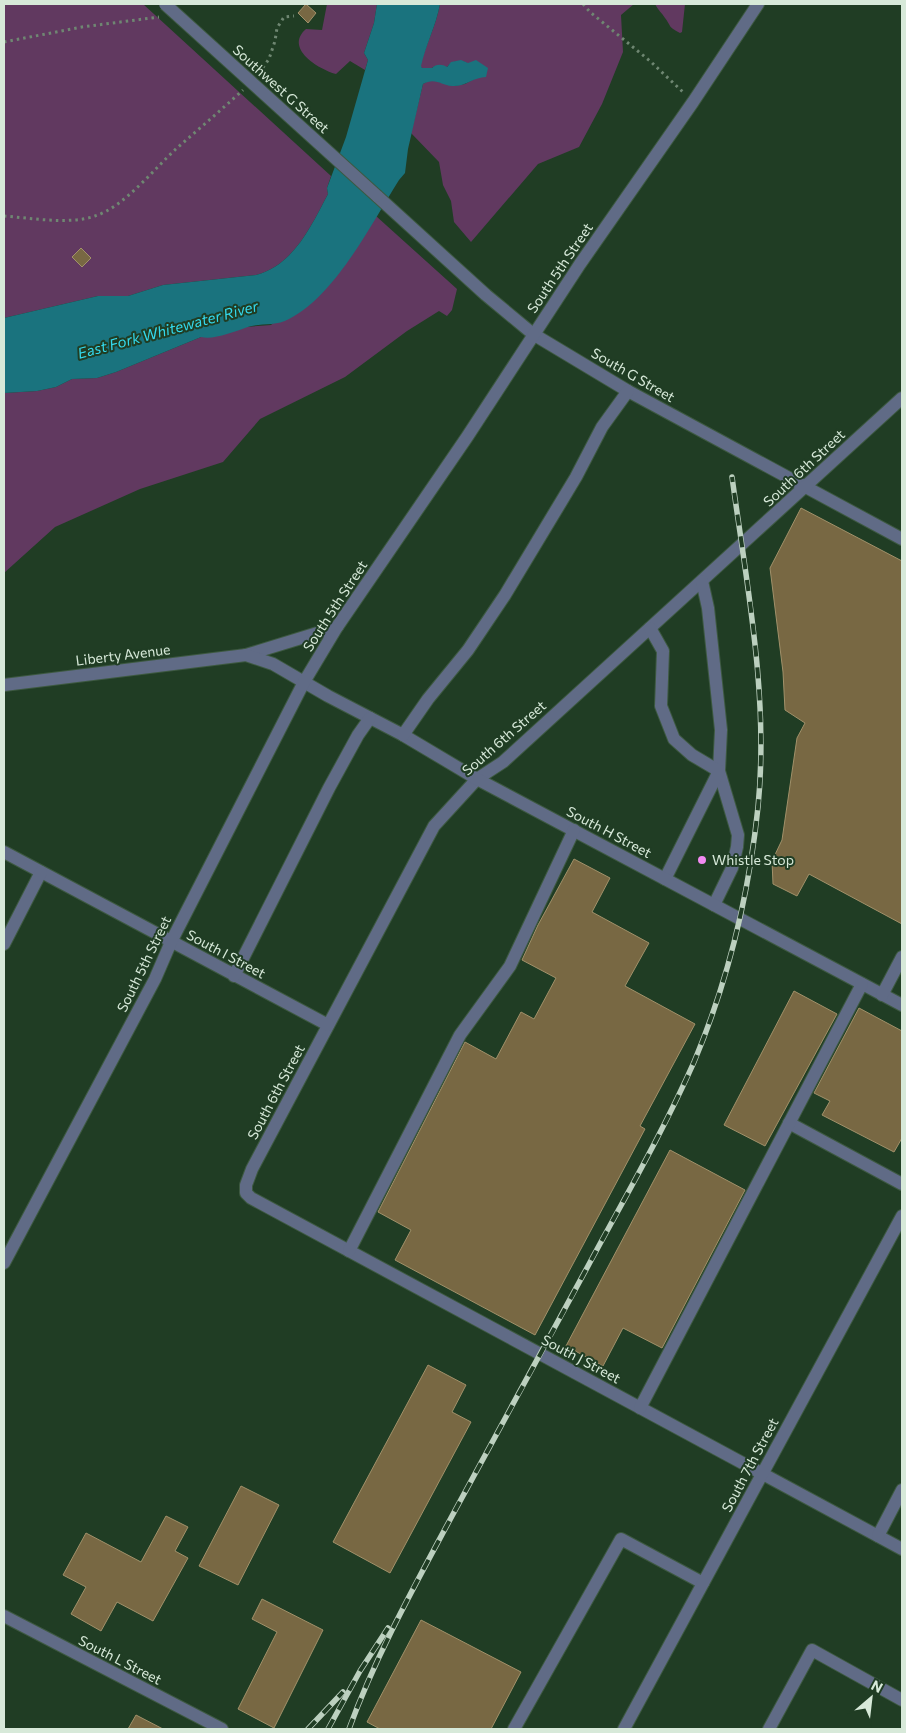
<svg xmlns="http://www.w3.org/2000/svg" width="906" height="1733" viewBox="0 0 906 1733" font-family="Commissioner,sans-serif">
  <rect width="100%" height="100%" fill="#203d24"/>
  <g fill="#613960">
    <path d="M 4,4 L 143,4 L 331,176 L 327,188 L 328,194 C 311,226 294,265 256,275 L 163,285 L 128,296 L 98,296 L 4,318 Z"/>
    <path d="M 327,4 L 377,4 L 374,23 L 364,53 L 368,60 L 365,70 L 350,61 L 336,74 C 318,69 284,48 306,29 L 322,30 Z"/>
    <path d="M 440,4 L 634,4 L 621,15 L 623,52 L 602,104 L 579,147 L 538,164 L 471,242 L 454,222 L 451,201 L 443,185 L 439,162 L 411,133 L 423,84 L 428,81 L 436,81 L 454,86 L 465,84 L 478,77 C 472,70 469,60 459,61 C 453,62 451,62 447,67 L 435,66 C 431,69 424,71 420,66 C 426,44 436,26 440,4 Z"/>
    <path d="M 655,4 L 685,4 L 682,32 L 680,33 C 667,26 672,27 665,18 C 662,13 658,10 655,4 Z"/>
    <polygon points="376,216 457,289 452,310 447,316 439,311 407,331 345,377 260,419 223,462 140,489 55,527 4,573 4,393 37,391 56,387 72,379 97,378 116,372 201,337 210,337 245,327 271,325 357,247"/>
  </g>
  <path fill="#1a737e" d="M 377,4 L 440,4 C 436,26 426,44 421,66 L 422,68 L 432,68 C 436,64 442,64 447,67 L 451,62 L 461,60 L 468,63 L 476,60 L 488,68 L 486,77 C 474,77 465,87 452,86 C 441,85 435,77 423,84 L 408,149 L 405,173 L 399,180 C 371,224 336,295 289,319 C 275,327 259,322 245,328 C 233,332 214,340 201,337 L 116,372 L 97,378 L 72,379 L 56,387 L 37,391 L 4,393 L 4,318 L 98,296 L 128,296 L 163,285 L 256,275 C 294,265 311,226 328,194 L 327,188 L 346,137 L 368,60 L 364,53 L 374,23 Z"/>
  <g fill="#786843" stroke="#a1916a">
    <polygon points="306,4 316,13 308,23 298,13"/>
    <polygon points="81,248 91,258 82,267 72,257"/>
    <polygon points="801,508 902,561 902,924 809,874 797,896 773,884 772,861 782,840 797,738 805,723 785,710 783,672 770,568"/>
    <polygon points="574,859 610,878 592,912 649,943 625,986 695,1024 640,1126 645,1129 535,1335 395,1260 411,1230 378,1212 465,1042 496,1059 521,1012 534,1019 556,978 522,960 538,925"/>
    <polygon points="794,991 837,1014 765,1146 724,1125"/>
    <polygon points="859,1008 902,1031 902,1138 894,1152 822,1115 830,1101 814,1093"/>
    <polygon points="670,1150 745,1190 662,1348 623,1328 603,1366 566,1346"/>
    <polygon points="428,1365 466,1385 452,1412 471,1422 390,1573 333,1542"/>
    <polygon points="241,1486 279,1505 238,1585 199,1566"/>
    <polygon points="166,1516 188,1527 175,1551 188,1558 153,1621 117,1602 101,1631 71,1614 86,1587 63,1575 86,1533 141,1562"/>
    <polygon points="262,1599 323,1630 274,1728 238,1709 277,1632 252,1619"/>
    <polygon points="421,1620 521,1672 491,1729 380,1729 367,1722"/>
    <polygon points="136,1715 163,1729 128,1729"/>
  </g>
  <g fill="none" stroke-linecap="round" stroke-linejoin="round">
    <defs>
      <g id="minor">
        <polyline points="377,196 486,295 533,334 628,391 902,539"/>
        <polyline points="902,398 503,762 477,779 434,826 252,1169 246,1185 246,1193 251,1198 902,1549"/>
        <polyline points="702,581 708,608 721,730 719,771 738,835 737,847 732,868 714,905"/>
        <polyline points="650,628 663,651 661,706 674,739 692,755 719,771 665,879"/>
        <polyline points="246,655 337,627"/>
        <polyline points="4,685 246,655 273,664 328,696 403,735 477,779 902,1005"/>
        <polyline points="403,735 428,699 468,650 505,595 576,477 602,427 628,391"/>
        <polyline points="4,852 328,1025"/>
        <polyline points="4,944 41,872"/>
        <polyline points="234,976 329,788 358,735 370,718"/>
        <polyline points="882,995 902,957"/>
        <polyline points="789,1123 902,1184"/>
        <polyline points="349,1251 460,1035 510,966 574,830"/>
        <polyline points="4,1263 155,979 171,942 304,682 337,627 467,437 580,264 693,102 758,4"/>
        <polyline points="640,1408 862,984"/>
        <polyline points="878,1536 902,1490"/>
        <polyline points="4,1616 222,1729"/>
        <polyline points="514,1729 621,1539 703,1583"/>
        <polyline points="624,1729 902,1216"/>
        <polyline points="769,1729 812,1650 902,1700"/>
      </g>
    </defs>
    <use href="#minor" stroke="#3d5941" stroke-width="14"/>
    <g stroke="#6f8772" stroke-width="3" stroke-dasharray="2.5 4" stroke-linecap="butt">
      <polyline points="583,4 590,12 650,61 684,93"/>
      <polyline points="4,42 82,27 159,17"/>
      <polyline points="259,73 269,59 275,41 277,28 284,17 294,16"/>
      <path d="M 4,216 C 31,218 69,225 95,216 C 124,207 154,169 177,148 C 199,129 221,110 243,90"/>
    </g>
    <use href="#minor" stroke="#606b86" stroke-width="12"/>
    <defs>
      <g id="rail">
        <polyline points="308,1729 343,1692"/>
        <polyline points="328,1729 360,1671 388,1628"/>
        <path d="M 349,1729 C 376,1655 415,1585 452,1516 C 497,1433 543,1350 588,1266 C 624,1199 663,1132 694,1062 C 728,981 749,894 758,807 C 769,697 747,586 732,477"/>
      </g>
    </defs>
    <use href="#rail" stroke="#bcd0bf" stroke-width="5.5"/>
    <use href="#rail" stroke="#203d24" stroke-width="4" stroke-dasharray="11" stroke-linecap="butt"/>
    <defs>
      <polyline id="minor-bridge" points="165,4 377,196"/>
    </defs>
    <use href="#minor-bridge" stroke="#3d5941" stroke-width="14" stroke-linecap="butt"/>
    <use href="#minor-bridge" stroke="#606b86" stroke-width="12"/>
  </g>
  <circle fill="#f38af2" stroke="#203d24" stroke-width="2" cx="702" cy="860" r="5"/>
  <g text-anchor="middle" stroke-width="4" stroke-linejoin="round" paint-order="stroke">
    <g font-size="14" fill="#d7e9d9" stroke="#203d24">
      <text transform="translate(281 89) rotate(42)" y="5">Southwest G Street</text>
      <text transform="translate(560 268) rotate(-56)" y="5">South 5th Street</text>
      <text transform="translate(633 375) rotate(30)" y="5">South G Street</text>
      <text transform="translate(804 468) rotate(-43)" y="5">South 6th Street</text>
      <text transform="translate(335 606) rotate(-57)" y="5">South 5th Street</text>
      <text transform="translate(123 655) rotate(-7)" y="5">Liberty Avenue</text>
      <text transform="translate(504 738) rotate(-41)" y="5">South 6th Street</text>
      <text transform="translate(609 832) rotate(28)" y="5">South H Street</text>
      <text transform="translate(226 954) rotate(28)" y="5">South I Street</text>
      <text transform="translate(144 964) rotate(-64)" y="5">South 5th Street</text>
      <text transform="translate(276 1092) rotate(-62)" y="5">South 6th Street</text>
      <text transform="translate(581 1359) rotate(28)" y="5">South J Street</text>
      <text transform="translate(750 1465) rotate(-62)" y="5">South 7th Street</text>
      <text transform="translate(120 1660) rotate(27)" y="5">South L Street</text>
    </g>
    <g font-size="14" fill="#d7e9d9" stroke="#203d24" text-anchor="start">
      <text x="712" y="865">Whistle Stop</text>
    </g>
    <g font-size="15" font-style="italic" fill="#33d9ed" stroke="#203d24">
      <text transform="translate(168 330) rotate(-15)" y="5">East Fork Whitewater River</text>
    </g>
  </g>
  <rect width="906" height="1733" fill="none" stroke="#d7e9d9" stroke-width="10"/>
  <g transform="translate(871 1698) rotate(28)" stroke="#203d24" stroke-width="4" paint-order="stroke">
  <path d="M0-4L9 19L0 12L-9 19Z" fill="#d7e9d9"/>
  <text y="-8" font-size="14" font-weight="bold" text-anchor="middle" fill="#d7e9d9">N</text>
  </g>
</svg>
